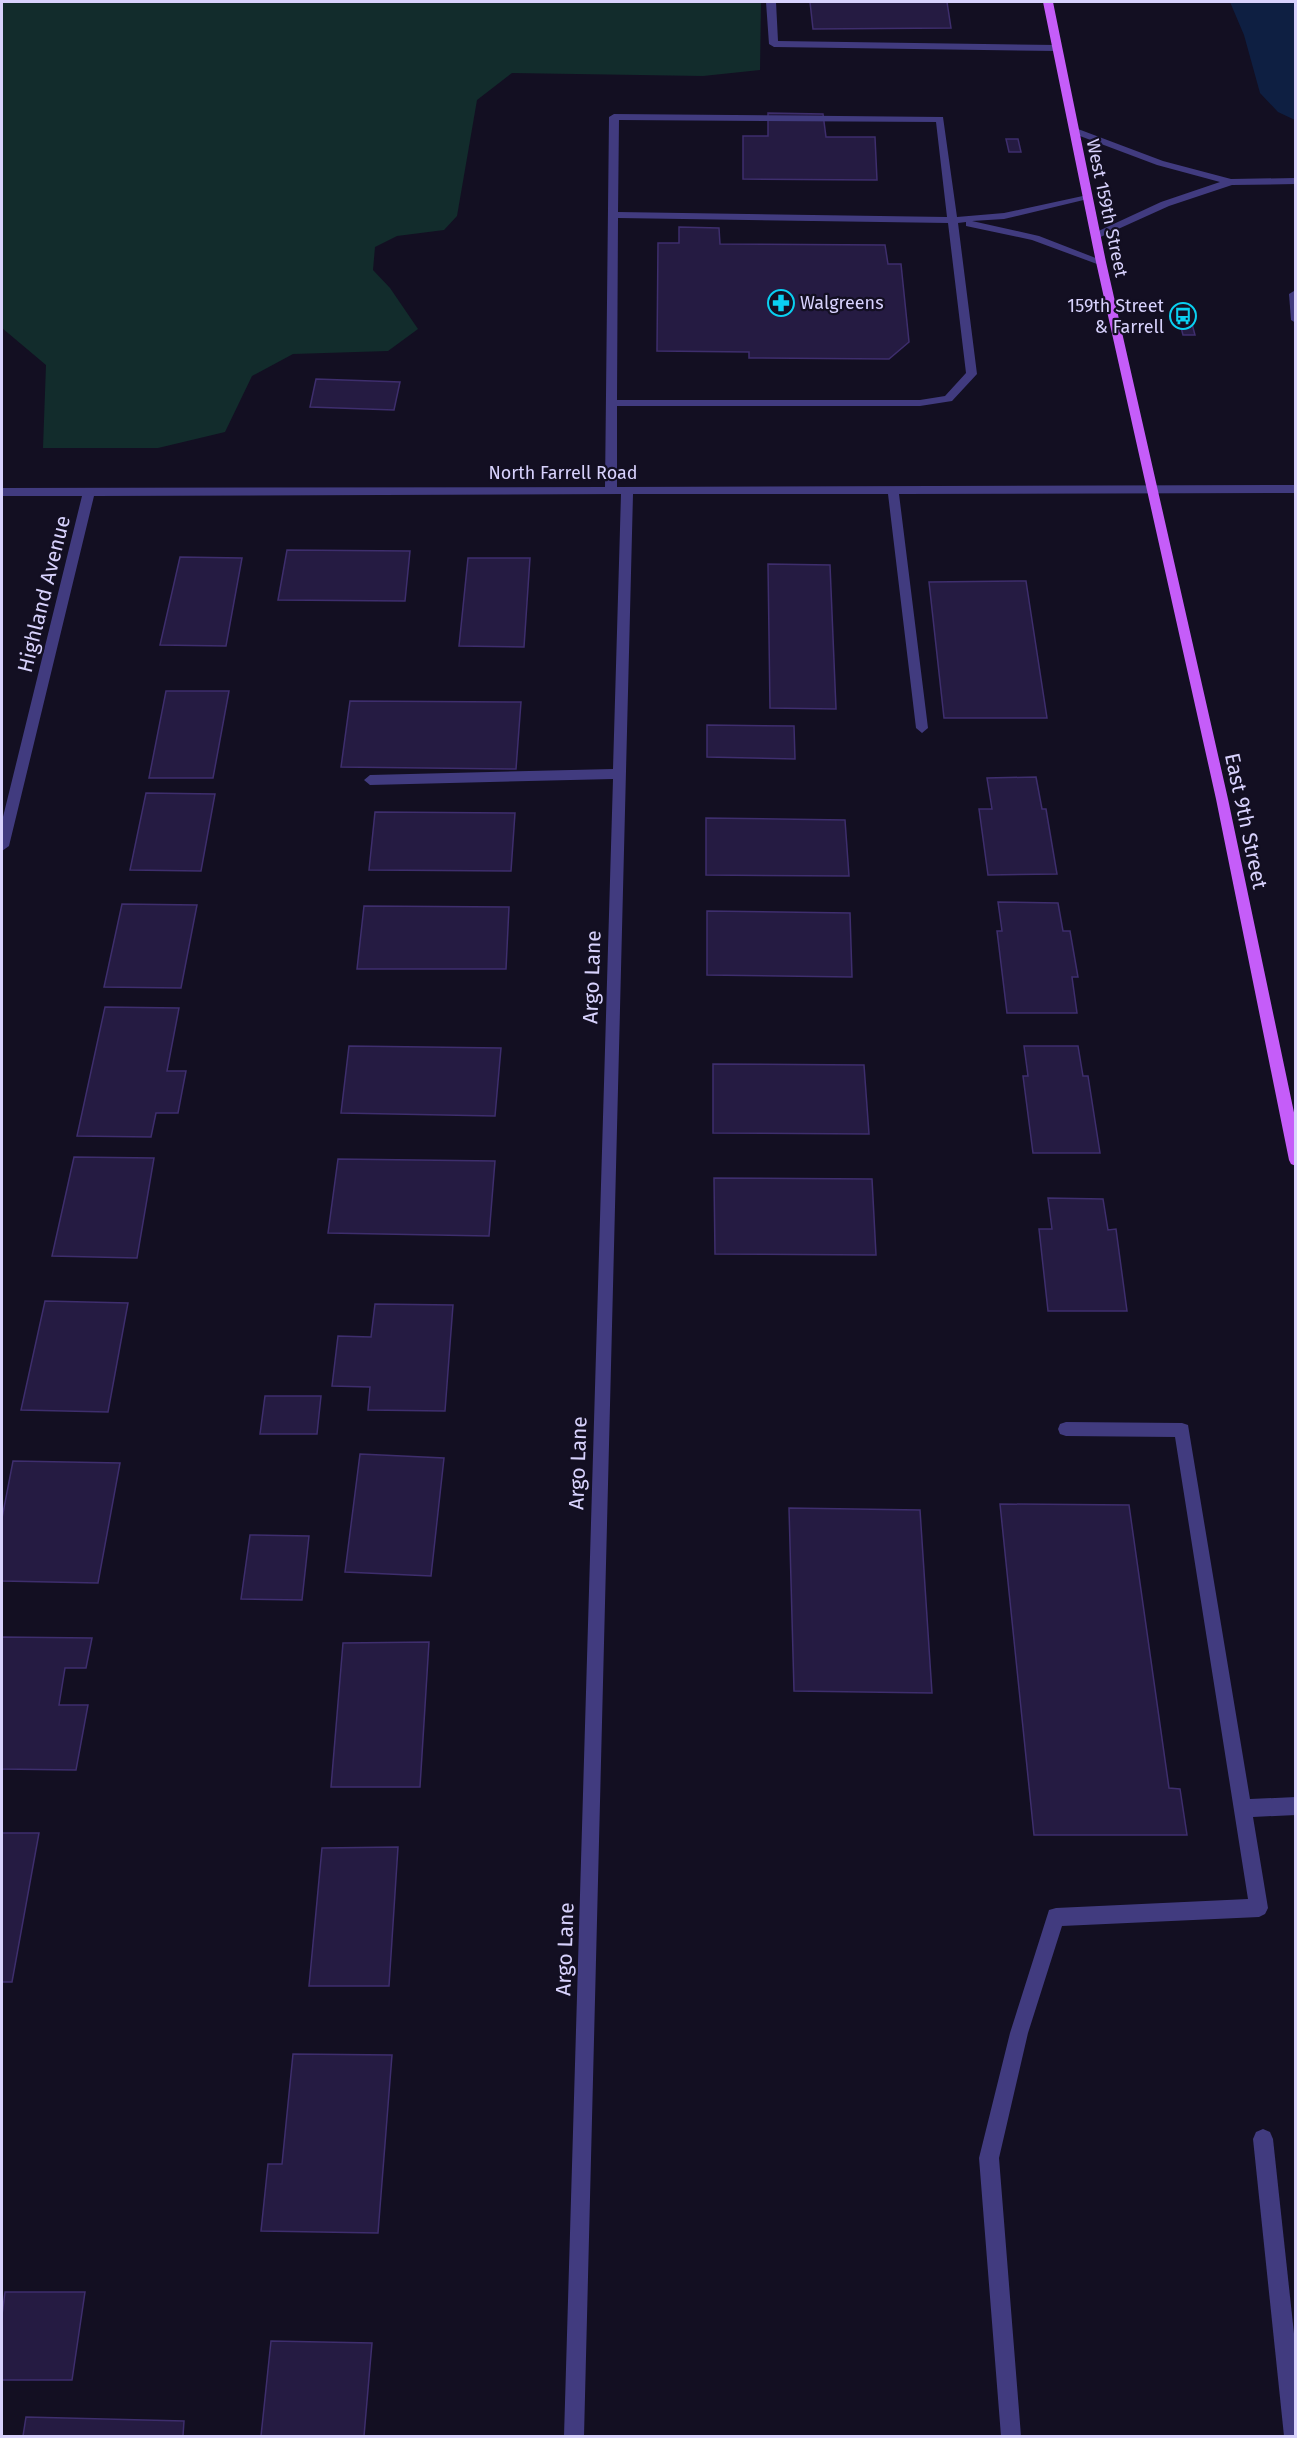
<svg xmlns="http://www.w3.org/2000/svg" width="1297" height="2438" viewBox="0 0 1297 2438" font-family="'Fira Sans',sans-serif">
  <rect width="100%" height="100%" fill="#130f22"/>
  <polygon fill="#122c2c" points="2,2 761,2 760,70 703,76 512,73 477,100 457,216 444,230 397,236 375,247 373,270 390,288 418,329 388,351 293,354 252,376 225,432 158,448 43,448 46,365 2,328"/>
  <polygon fill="#0e1f42" points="1230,2 1295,2 1295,120 1278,112 1260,93 1244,35"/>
  <g fill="#251b42" stroke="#3e2e6d" stroke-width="1.5">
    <polygon points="810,2 947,2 951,28 813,29"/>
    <polygon points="768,113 823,114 826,137 875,137 877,180 743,179 743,136 768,136"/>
    <polygon points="1006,139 1018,139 1021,152 1009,152"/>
    <polygon points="679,227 719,228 720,244 885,245 888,264 901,264 909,342 889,359 749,358 749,352 657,351 658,243 679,243"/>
    <polygon points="1179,320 1191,320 1195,335 1183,335"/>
    <polygon points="316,379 400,382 394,410 310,407"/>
    <polygon points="287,550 410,551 405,601 278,600"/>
    <polygon points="180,557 242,558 226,646 160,645"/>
    <polygon points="468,558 530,558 524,647 459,646"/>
    <polygon points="768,564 830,565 836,709 770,708"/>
    <polygon points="1026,581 1047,718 944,718 929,582"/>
    <polygon points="166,691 229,691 213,778 149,778"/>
    <polygon points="350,701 521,702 516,769 341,767"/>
    <polygon points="707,725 794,726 795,759 707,757"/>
    <polygon points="1036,777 1042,809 1046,809 1057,874 988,875 979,809 992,809 987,778"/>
    <polygon points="146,793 215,794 201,871 130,870"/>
    <polygon points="375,812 515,813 511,871 369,870"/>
    <polygon points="706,818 845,820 849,876 706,875"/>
    <polygon points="998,902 1058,903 1063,931 1070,931 1078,977 1072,977 1077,1013 1007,1013 997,931 1002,931"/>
    <polygon points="122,904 197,905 181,988 104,987"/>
    <polygon points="364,906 509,907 506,969 357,969"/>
    <polygon points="707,911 850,913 852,977 707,975"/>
    <polygon points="105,1007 179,1008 167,1071 186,1071 178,1113 156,1113 151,1137 77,1136"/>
    <polygon points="349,1046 501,1048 495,1116 341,1113"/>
    <polygon points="1024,1046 1078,1046 1083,1076 1088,1076 1100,1153 1033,1153 1023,1076 1028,1076"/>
    <polygon points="713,1064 864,1065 869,1134 713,1133"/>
    <polygon points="74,1157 154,1158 137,1258 52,1256"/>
    <polygon points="338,1159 495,1161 489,1236 328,1233"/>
    <polygon points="714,1178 872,1179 876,1255 715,1254"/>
    <polygon points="1048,1198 1103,1199 1108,1230 1116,1229 1127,1311 1048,1311 1039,1229 1052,1229"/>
    <polygon points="45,1301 128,1303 108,1412 21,1410"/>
    <polygon points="375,1304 453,1305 445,1411 368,1410 370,1387 332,1386 338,1336 371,1337"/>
    <polygon points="265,1396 321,1396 317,1434 260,1434"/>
    <polygon points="360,1454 444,1458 431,1576 345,1572"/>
    <polygon points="13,1461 120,1463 98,1583 2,1581 2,1518"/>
    <polygon points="1000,1504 1129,1505 1169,1788 1180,1789 1187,1835 1034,1835"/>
    <polygon points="789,1508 920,1510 932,1693 794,1691"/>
    <polygon points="250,1535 309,1536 302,1600 241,1599"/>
    <polygon points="2,1637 92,1638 86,1668 65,1668 59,1705 88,1705 76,1770 2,1769"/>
    <polygon points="429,1642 420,1787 331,1787 343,1643"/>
    <polygon points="2,1833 39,1833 12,1982 2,1982"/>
    <polygon points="398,1847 389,1986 309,1986 322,1848"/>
    <polygon points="293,2054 392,2055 378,2233 261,2231 268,2164 282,2164"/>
    <polygon points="5,2292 85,2292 72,2380 2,2380 2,2315"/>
    <polygon points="271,2341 372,2343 364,2436 261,2436"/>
    <polygon points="26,2417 184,2421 183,2436 23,2436"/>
  </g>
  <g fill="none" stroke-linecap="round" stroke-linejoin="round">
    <g fill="#413b7f" fill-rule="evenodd">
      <polygon points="766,2 776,2 778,41 1057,45 1062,48 1057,51 774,47 769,44"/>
      <path d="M 614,114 L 943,117 L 957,217 L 1004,213 L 1092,194 L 1092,198 L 1004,219 L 972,221 L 1039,236 L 1106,262 L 1097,264 L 1032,240 L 966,226 L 966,222 L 958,223 L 977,374 L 952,401 L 920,406 L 617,406 L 617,487 L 1296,485 L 1296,493 L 899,494 L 928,728 L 922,733 L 916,728 L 888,494 L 633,494 L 584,2436 L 564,2436 L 613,779 L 370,785 L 364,780 L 370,775 L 613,769 L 621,494 L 94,496 L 9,846 L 2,851 L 2,821 L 82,496 L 2,496 L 2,488 L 605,487 L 609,117 ZM 619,120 L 936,122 L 947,217 L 618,212 ZM 618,218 L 948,223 L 966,373 L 945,396 L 920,400 L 617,400 Z"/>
      <polygon points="1072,129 1078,129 1163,161 1231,179 1296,178 1296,184 1232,185 1169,206 1096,239 1092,238 1092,234 1161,202 1220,182 1157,165 1072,133"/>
      <polygon points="1294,291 1296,291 1296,323 1291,320 1289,294"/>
      <polygon points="1066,1422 1182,1423 1188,1425 1250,1799 1296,1797 1296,1815 1253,1817 1268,1908 1265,1914 1259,1917 1062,1926 1028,2033 999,2158 1021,2436 1001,2436 979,2158 1010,2033 1049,1910 1056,1908 1248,1899 1175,1437 1066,1436 1060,1434 1058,1429 1060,1424"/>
      <polygon points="1263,2129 1270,2132 1273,2139 1296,2352 1296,2436 1284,2436 1253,2139 1256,2132"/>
    </g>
    <polygon fill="#c55df9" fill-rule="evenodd" points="1043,2 1053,2 1106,262 1228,799 1296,1122 1296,1166 1291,1164 1289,1160 1216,799 1096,262"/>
  </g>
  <defs>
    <symbol id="pharmacy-ring" viewBox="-11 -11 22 22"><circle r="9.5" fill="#130f22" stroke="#0ad0f1" stroke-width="1.5"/><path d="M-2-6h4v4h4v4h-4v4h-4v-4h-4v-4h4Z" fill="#0ad0f1"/></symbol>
    <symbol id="bus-ring" viewBox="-11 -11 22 22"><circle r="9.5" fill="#130f22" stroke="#0ad0f1" stroke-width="1.5"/><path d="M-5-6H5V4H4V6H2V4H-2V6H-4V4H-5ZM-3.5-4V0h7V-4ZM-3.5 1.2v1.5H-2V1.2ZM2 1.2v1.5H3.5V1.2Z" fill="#0ad0f1"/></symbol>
  </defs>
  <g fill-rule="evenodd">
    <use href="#pharmacy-ring" x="766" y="288" width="30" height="30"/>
    <use href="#bus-ring" x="1168" y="301" width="30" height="30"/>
  </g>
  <g text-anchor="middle" stroke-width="4.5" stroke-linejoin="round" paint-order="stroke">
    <g font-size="18" fill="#d8d2fd" stroke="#130f22">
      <text transform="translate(1107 208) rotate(78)" y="6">West 159th Street</text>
      <text x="563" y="479">North Farrell Road</text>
    </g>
    <g font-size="18" fill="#d8d2fd" stroke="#130f22" text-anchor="start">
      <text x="800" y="309">Walgreens</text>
      <text x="1164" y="312" text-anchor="end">159th Street<tspan x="1164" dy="21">&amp; Farrell</tspan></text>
    </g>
    <g font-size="21" fill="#d8d2fd" stroke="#130f22">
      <text transform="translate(44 594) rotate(-76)" y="7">Highland Avenue</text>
      <text transform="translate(1246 821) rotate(78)" y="7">East 9th Street</text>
      <text transform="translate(592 977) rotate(-88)" y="7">Argo Lane</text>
      <text transform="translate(578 1463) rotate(-88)" y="7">Argo Lane</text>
      <text transform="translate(565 1949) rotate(-88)" y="7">Argo Lane</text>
    </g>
  </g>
  <rect width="1297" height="2438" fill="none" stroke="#d8d2fd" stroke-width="6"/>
</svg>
